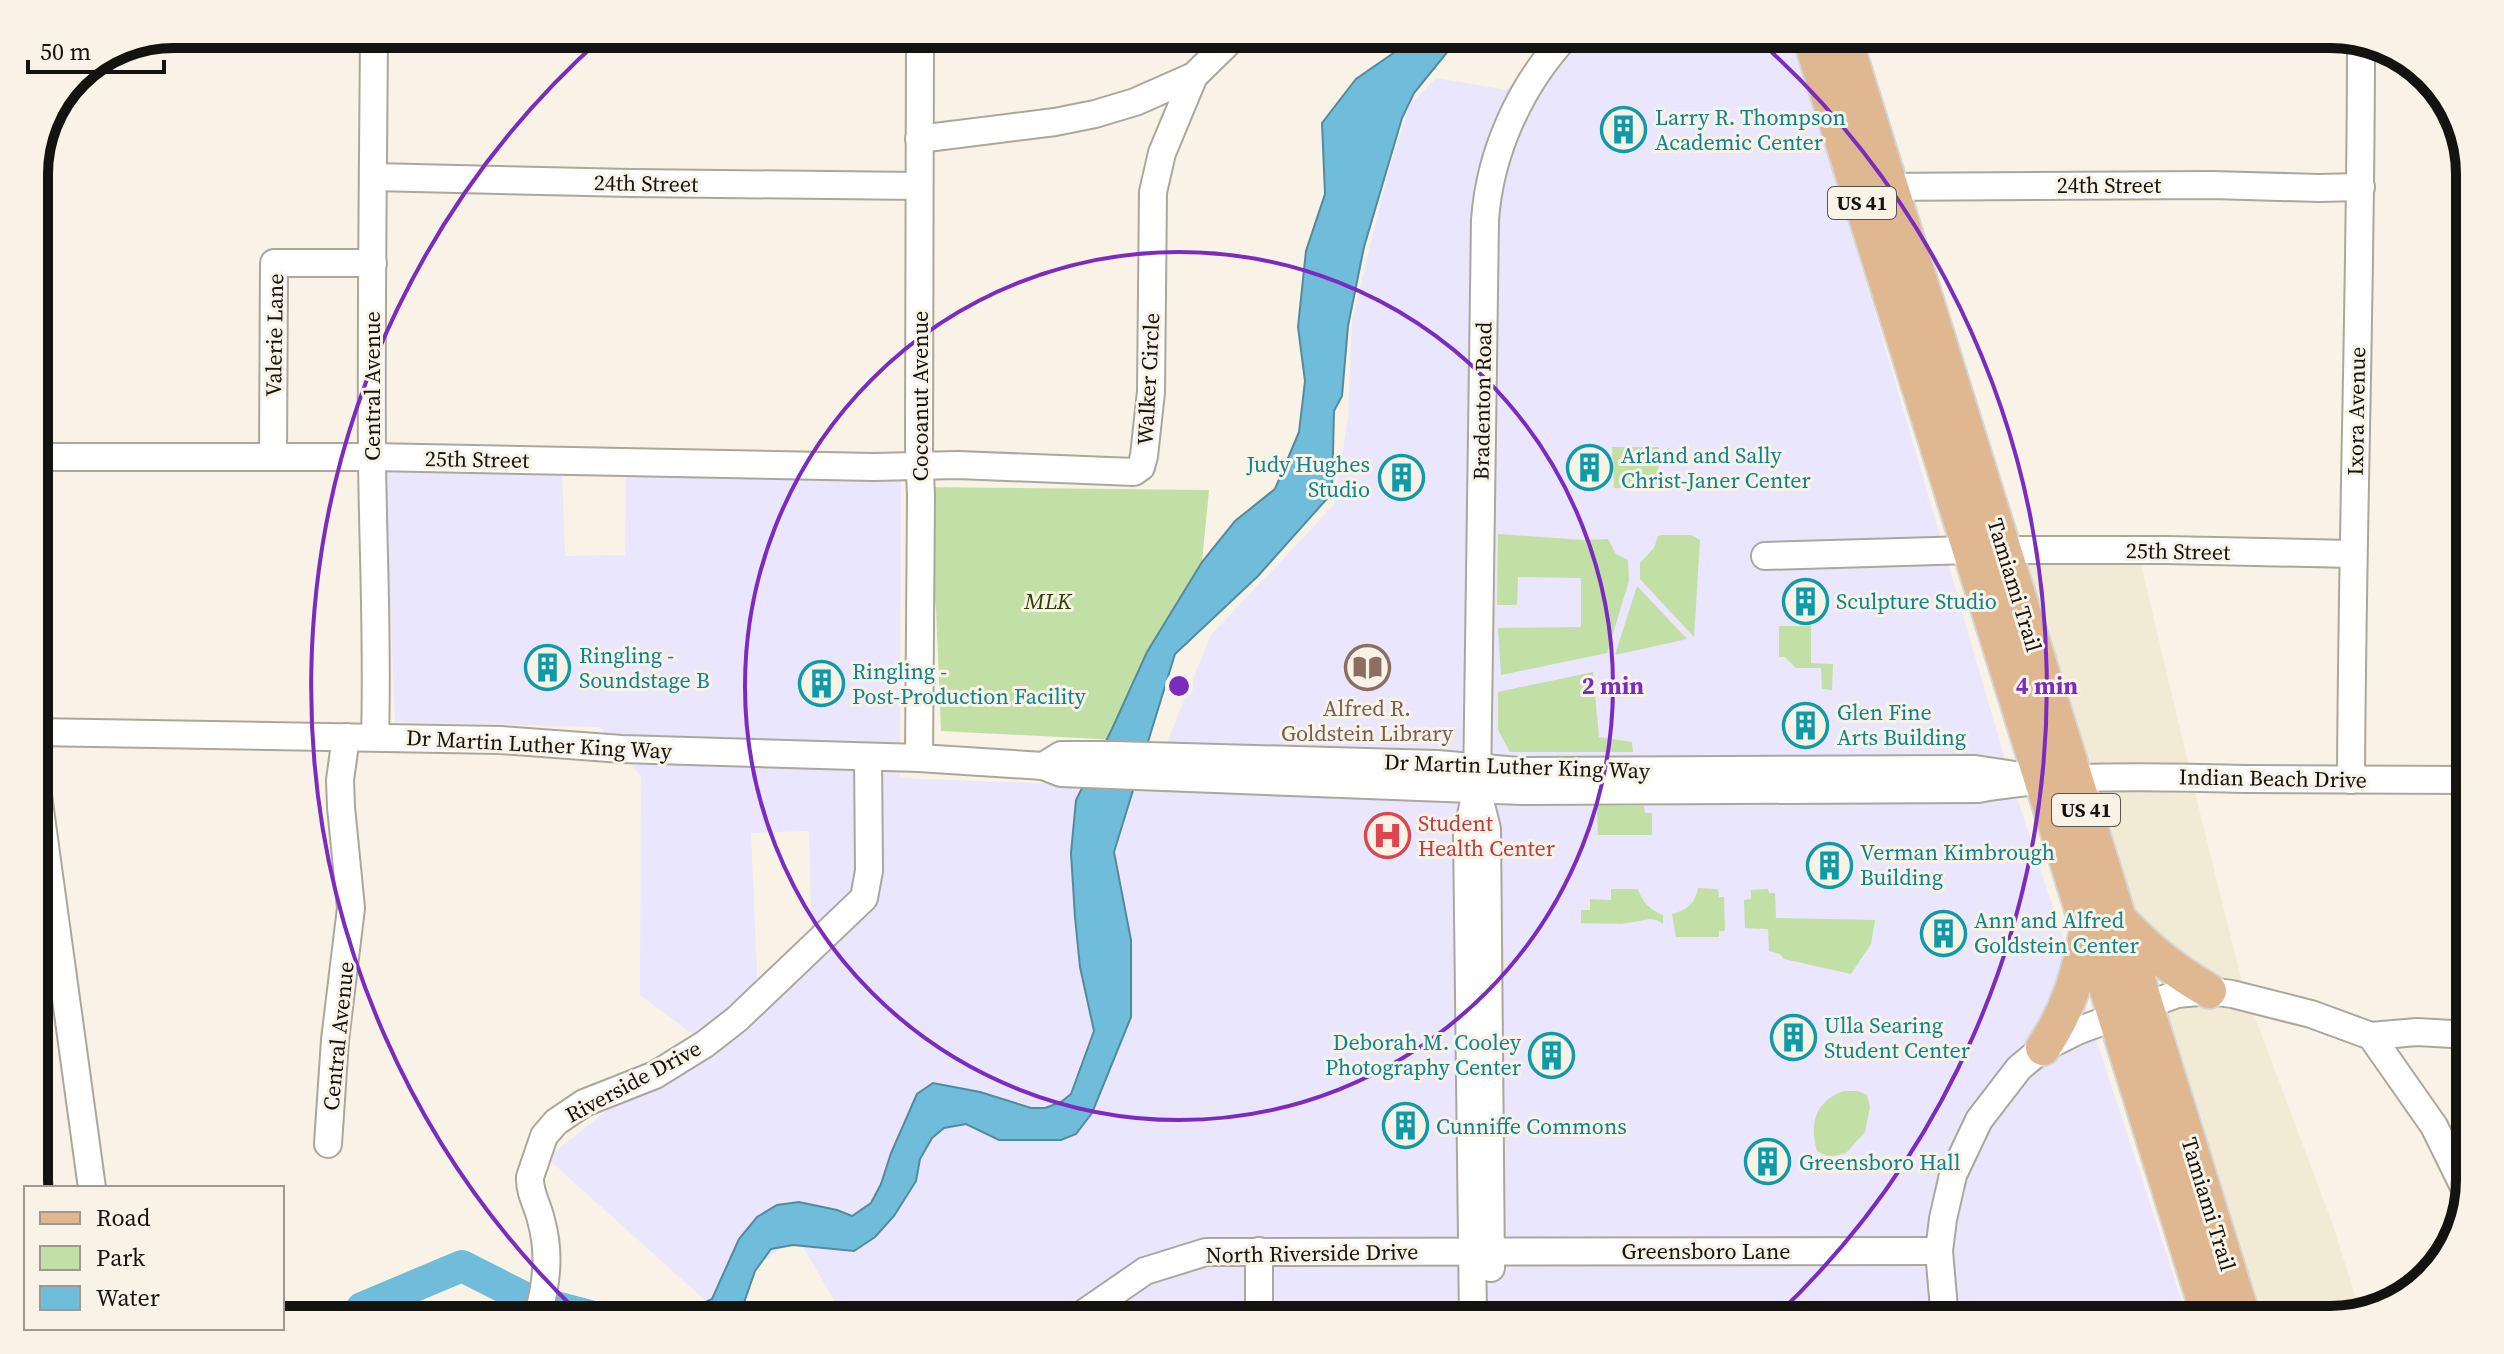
<svg xmlns="http://www.w3.org/2000/svg" width="2504" height="1354" viewBox="0 0 2504 1354" font-family="'Source Serif 4',serif">
  <rect width="100%" height="100%" fill="#f8f3e6"/>
  <g fill="#f1ebd6">
    <polygon points="2017,560 2140,560 2189,767 2082,767"/>
    <polygon points="2089,788 2194,788 2243,986 2218,981 2129,914"/>
    <polygon points="2207,1001 2252,1009 2333,1225 2360,1311 2331,1320 2254,1320 2159,1012 2179,1005"/>
  </g>
  <path fill="#e9e6fd" fill-rule="evenodd" d="M 1557,34 L 1794,34 L 2008,770 L 2188,1320 L 846,1320 L 797,1237 L 707,1302 L 547,1158 L 698,1038 L 640,995 L 641,776 L 600,727 L 395,722 L 385,470 L 562,473 L 565,556 L 625,555 L 626,474 L 901,478 L 900,778 L 1060,784 L 1167,742 L 1211,635 L 1334,505 L 1348,419 L 1352,321 L 1387,176 L 1409,106 L 1436,78 L 1506,90 ZM 809,831 L 812,946 L 758,997 L 751,833 Z"/>
  <g fill="#c2dfa5">
    <polygon points="1612,447 1659,447 1658,488 1614,488"/>
    <polygon points="920,487 1209,490 1202,562 1147,652 1119,740 941,731 936,609"/>
    <polygon points="1498,534 1583,540 1608,539 1616,554 1628,560 1629,581 1607,653 1501,675 1498,628 1581,627 1581,578 1518,577 1517,605 1497,605"/>
    <polygon points="1661,535 1691,535 1700,540 1694,637 1640,579 1640,563 1654,548 1658,536"/>
    <polygon points="1637,586 1687,639 1615,655"/>
    <polygon points="1779,626 1811,626 1811,663 1833,664 1832,690 1822,689 1821,668 1796,668 1785,657 1779,657"/>
    <polygon points="1593,672 1599,737 1632,742 1633,752 1510,752 1498,730 1498,692"/>
    <polygon points="1597,806 1644,806 1645,813 1652,813 1652,835 1598,835"/>
    <path d="M 1698,888 L 1718,889 L 1719,897 L 1724,897 L 1725,931 L 1719,931 L 1719,937 L 1676,937 L 1672,914 C 1687,910 1695,904 1698,888 Z"/>
    <path d="M 1611,889 L 1638,889 C 1642,902 1650,910 1663,915 L 1663,924 L 1657,920 L 1650,919 L 1621,924 L 1581,923 L 1581,910 L 1590,910 L 1590,899 L 1611,900 Z"/>
    <polygon points="1768,889 1769,893 1775,893 1776,918 1875,920 1871,944 1851,974 1784,959 1780,954 1769,951 1768,929 1745,928 1744,900 1751,899 1751,890"/>
    <path d="M 1844,1091 L 1858,1091 L 1867,1095 L 1870,1107 L 1865,1132 L 1846,1153 L 1829,1157 L 1817,1151 C 1809,1124 1815,1101 1844,1091 Z"/>
  </g>
  <polygon fill="#6fbdda" stroke="#548a9d" stroke-width="2" points="1421,34 1462,34 1414,93 1402,118 1364,247 1348,326 1342,396 1334,411 1332,493 1258,576 1175,654 1114,852 1131,940 1131,1017 1092,1113 1076,1134 1061,1140 999,1140 966,1124 944,1128 932,1138 920,1159 916,1181 894,1216 875,1237 854,1251 793,1245 771,1249 755,1271 738,1320 539,1320 518,1314 526,1287 559,1300 632,1307 696,1307 712,1299 739,1239 757,1217 777,1205 799,1202 837,1210 852,1216 871,1203 881,1184 891,1153 917,1094 933,1083 980,1092 1031,1108 1045,1108 1061,1102 1071,1094 1094,1031 1080,967 1075,917 1071,853 1076,800 1112,729 1147,652 1202,562 1235,521 1275,489 1299,432 1305,381 1298,327 1306,251 1325,194 1322,123 1356,79"/>
  <g fill="none" stroke-linecap="round" stroke-linejoin="round">
    <polyline stroke="#6fbdda" stroke-width="32" points="357,1320 362,1308 462,1266 529,1300 605,1320"/>
    <defs>
      <g id="minor">
        <path d="M 374,34 C 373,176 371,317 372,459 C 373,552 378,644 375,737"/>
        <polyline points="919,139 1055,122 1095,114 1135,102 1194,76 1237,34"/>
        <polyline points="373,177 631,183 919,186"/>
        <polyline points="1873,187 2212,185 2319,188 2361,187"/>
        <polyline points="34,457 372,457 874,467 958,465 1134,472 1141,467 1144,456 1151,392 1153,192 1162,153 1194,76"/>
        <polyline points="273,457 274,263 373,263"/>
        <polyline points="2004,550 2166,550 2352,554"/>
        <polyline points="1765,556 1970,550"/>
        <path d="M 34,732 L 501,740 L 622,749 L 919,758 L 1043,766 L 1061,773 L 1523,791 L 1978,789 C 2069,773 2160,777 2251,779 C 2324,780 2397,780 2470,780"/>
        <polyline points="919,758 921,496 919,447 920,34"/>
        <polyline points="34,766 92,1188"/>
        <polyline points="1043,766 1061,755 1113,755 1437,764 1518,771 1975,769 2015,775"/>
        <path d="M 2351,780 C 2352,534 2361,288 2361,41"/>
        <polyline points="1478,793 1487,829 1491,1268"/>
        <polyline points="2371,1036 2417,1032 2470,1035"/>
        <polyline points="328,1144 335,1040 351,908 341,807 340,780 346,737"/>
        <path d="M 537,1320 C 546,1285 551,1255 541,1220 C 538,1206 529,1192 530,1177 L 544,1136 L 556,1122 L 584,1103 L 655,1075 L 705,1044 L 737,1019 L 864,898 L 869,871 L 868,757"/>
        <polyline points="1074,1320 1145,1271 1206,1252 1939,1251"/>
        <polyline points="1259,1320 1259,1251"/>
        <path d="M 1473,1320 L 1467,832 L 1477,789 L 1485,220 C 1490,151 1521,84 1568,34"/>
        <polyline points="1945,1320 1939,1251 1943,1219 1953,1175 1979,1120 2019,1068 2043,1048 2077,1031 2177,994 2209,991 2232,994 2311,1014 2371,1036 2434,1126 2467,1193"/>
      </g>
      <g id="major">
        <polyline points="1809,34 2210,1320"/>
        <polyline points="1843,34 2244,1320"/>
        <path d="M 2125,925 C 2153,954 2174,970 2209,991"/>
        <path d="M 2043,1048 C 2069,1009 2079,974 2087,929"/>
      </g>
    </defs>
    <use href="#minor" stroke="#aba79a" stroke-width="30"/>
    <use href="#major" stroke="#d5d5d4" stroke-width="38"/>
    <use href="#minor" stroke="#fff" stroke-width="26"/>
    <use href="#major" stroke="#dfb891" stroke-width="34"/>
    <polyline stroke="#56534c" stroke-width="5" stroke-dasharray="10 10" stroke-linecap="butt" points="34,1147 40,1188"/>
  </g>
  <g fill="none" stroke="#7b2cbf" stroke-width="4">
    <circle cx="1179" cy="686" r="434"/>
    <path d="M582 1316A868 868 0 0 1 604 36M1754 36A868 868 0 0 1 1776 1316"/>
  </g>
  <defs>
    <symbol id="building-ring" viewBox="-11 -11 22 22"><circle r="9.5" fill="#f8f3e6" stroke="#0f9aa8" stroke-width="1.5"/><path d="M-4-6H4V6H1V3H-1V6H-4ZM-2.5-4.3h1.7v1.8h-1.7ZM.8-4.3h1.7v1.8H.8ZM-2.5-1h1.7V.8h-1.7ZM.8-1h1.7V.8H.8Z" fill="#0f9aa8"/></symbol>
    <symbol id="library-ring" viewBox="-11 -11 22 22"><circle r="9.5" fill="#f8f3e6" stroke="#8d6e63" stroke-width="1.5"/><path d="M-6-4Q-3-5.5-.7-3.5V5Q-3 3-6 4ZM6-4Q3-5.5 .7-3.5V5Q3 3 6 4Z" fill="#8d6e63"/></symbol>
    <symbol id="hospital-ring" viewBox="-11 -11 22 22"><circle r="9.5" fill="#f8f3e6" stroke="#e0444e" stroke-width="1.5"/><path d="M-5-5h3v3.5h4V-5h3V5h-3V1.5h-4V5h-3Z" fill="#e0444e"/></symbol>
  </defs>
  <g fill-rule="evenodd">
    <use href="#building-ring" x="1598" y="104" width="51" height="51"/>
    <use href="#building-ring" x="1564" y="442" width="51" height="51"/>
    <use href="#building-ring" x="1376" y="452" width="51" height="51"/>
    <use href="#building-ring" x="1780" y="576" width="51" height="51"/>
    <use href="#library-ring" x="1342" y="642" width="51" height="51"/>
    <use href="#building-ring" x="522" y="642" width="51" height="51"/>
    <use href="#building-ring" x="796" y="658" width="51" height="51"/>
    <use href="#building-ring" x="1780" y="700" width="51" height="51"/>
    <use href="#hospital-ring" x="1362" y="810" width="51" height="51"/>
    <use href="#building-ring" x="1804" y="840" width="51" height="51"/>
    <use href="#building-ring" x="1918" y="908" width="51" height="51"/>
    <use href="#building-ring" x="1768" y="1012" width="51" height="51"/>
    <use href="#building-ring" x="1526" y="1030" width="51" height="51"/>
    <use href="#building-ring" x="1380" y="1100" width="51" height="51"/>
    <use href="#building-ring" x="1742" y="1136" width="51" height="51"/>
  </g>
  <g text-anchor="middle" stroke-width="6" stroke-linejoin="round" paint-order="stroke">
    <g fill="#f8f3e6" stroke="#595650" stroke-width="2">
      <rect x="1828" y="187" width="68" height="32" rx="6"/>
      <rect x="2052" y="794" width="68" height="32" rx="6"/>
    </g>
    <g font-size="20" font-weight="bold" fill="#15130f">
      <text x="1862" y="210">US 41</text>
      <text x="2086" y="817">US 41</text>
    </g>
    <g font-size="22" fill="#0d838f" stroke="#f8f3e6" text-anchor="start">
      <text x="1655" y="125">Larry R. Thompson<tspan x="1655" dy="25">Academic Center</tspan></text>
      <text x="1621" y="463">Arland and Sally<tspan x="1621" dy="25">Christ-Janer Center</tspan></text>
      <text x="1370" y="472" text-anchor="end">Judy Hughes<tspan x="1370" dy="25">Studio</tspan></text>
      <text x="1836" y="609">Sculpture Studio</text>
      <text x="579" y="663">Ringling -<tspan x="579" dy="25">Soundstage B</tspan></text>
      <text x="852" y="679">Ringling -<tspan x="852" dy="25">Post-Production Facility</tspan></text>
      <text x="1837" y="720">Glen Fine<tspan x="1837" dy="25">Arts Building</tspan></text>
      <text x="1860" y="860">Verman Kimbrough<tspan x="1860" dy="25">Building</tspan></text>
      <text x="1974" y="928">Ann and Alfred<tspan x="1974" dy="25">Goldstein Center</tspan></text>
      <text x="1824" y="1033">Ulla Searing<tspan x="1824" dy="25">Student Center</tspan></text>
      <text x="1521" y="1050" text-anchor="end">Deborah M. Cooley<tspan x="1521" dy="25">Photography Center</tspan></text>
      <text x="1436" y="1134">Cunniffe Commons</text>
      <text x="1799" y="1170">Greensboro Hall</text>
    </g>
    <g font-size="22" fill="#15130f" stroke="#f8f3e6">
      <text transform="translate(646 183) rotate(1)" y="8">24th Street</text>
      <text x="2109" y="193">24th Street</text>
      <text transform="translate(274 335) rotate(-89)" y="8">Valerie Lane</text>
      <text transform="translate(1148 379) rotate(-87)" y="8">Walker Circle</text>
      <text transform="translate(372 386) rotate(-90)" y="8">Central Avenue</text>
      <text transform="translate(920 396) rotate(-90)" y="8">Cocoanut Avenue</text>
      <text transform="translate(1482 401) rotate(-89)" y="8">Bradenton Road</text>
      <text transform="translate(2356 411) rotate(-89)" y="8">Ixora Avenue</text>
      <text transform="translate(477 459) rotate(1)" y="8">25th Street</text>
      <text transform="translate(2178 551) rotate(1)" y="8">25th Street</text>
      <text transform="translate(2015 585) rotate(73)" y="8">Tamiami Trail</text>
      <text transform="translate(539 744) rotate(3)" y="8">Dr Martin Luther King Way</text>
      <text transform="translate(1517 766) rotate(2)" y="8">Dr Martin Luther King Way</text>
      <text transform="translate(2273 778) rotate(1)" y="8">Indian Beach Drive</text>
      <text transform="translate(338 1036) rotate(-84)" y="8">Central Avenue</text>
      <text transform="translate(633 1081) rotate(-28)" y="8">Riverside Drive</text>
      <text transform="translate(2209 1204) rotate(73)" y="8">Tamiami Trail</text>
      <text x="1706" y="1259">Greensboro Lane</text>
      <text transform="translate(1312 1253) rotate(-1)" y="8">North Riverside Drive</text>
    </g>
    <g font-size="22" font-style="italic" fill="#294200" stroke="#f8f3e6">
      <text x="1048" y="609">MLK</text>
    </g>
    <g font-size="22" fill="#785e54" stroke="#f8f3e6">
      <text x="1367" y="716">Alfred R.<tspan x="1367" dy="25">Goldstein Library</tspan></text>
    </g>
    <g font-size="22" fill="#be3a42" stroke="#f8f3e6" text-anchor="start">
      <text x="1418" y="831">Student<tspan x="1418" dy="25">Health Center</tspan></text>
    </g>
  </g>
  <path d="M0 0H2504V1354H0ZM174 48H2330A126 126 0 0 1 2456 174V1180A126 126 0 0 1 2330 1306H174A126 126 0 0 1 48 1180V174A126 126 0 0 1 174 48Z" fill="#f8f3e6" fill-rule="evenodd"/>
  <path fill="none" stroke="#15130f" stroke-width="10" d="M174 48H2330A126 126 0 0 1 2456 174V1180A126 126 0 0 1 2330 1306H174A126 126 0 0 1 48 1180V174A126 126 0 0 1 174 48Z"/>
  <circle cx="1179" cy="686" r="12" fill="#7b2cbf" stroke="#f8f3e6" stroke-width="4"/>
  <g font-size="24" text-anchor="middle" font-weight="bold" fill="#7b2cbf" stroke="#f8f3e6" stroke-width="6" stroke-linejoin="round" paint-order="stroke">
    <text x="1613" y="694">2 min</text>
    <text x="2047" y="694">4 min</text>
  </g>
  <rect x="24" y="1186" width="260" height="144" fill="#f8f3e6" stroke="#9d9990" stroke-width="2"/>
  <rect x="40" y="1212" width="40" height="12" fill="#dfb891" stroke="#9d9990" stroke-width="2"/>
  <text x="96" y="1226" font-size="24" fill="#15130f">Road</text>
  <rect x="40" y="1246" width="40" height="24" fill="#c2dfa5" stroke="#9d9990" stroke-width="2"/>
  <text x="96" y="1266" font-size="24" fill="#15130f">Park</text>
  <rect x="40" y="1286" width="40" height="24" fill="#6fbdda" stroke="#9d9990" stroke-width="2"/>
  <text x="96" y="1306" font-size="24" fill="#15130f">Water</text>
  <path d="M28 60v12h136v-12" fill="none" stroke="#15130f" stroke-width="4"/>
  <text x="40" y="60" font-size="24" fill="#15130f" stroke="#f8f3e6" stroke-width="6" paint-order="stroke">50 m</text>
</svg>
